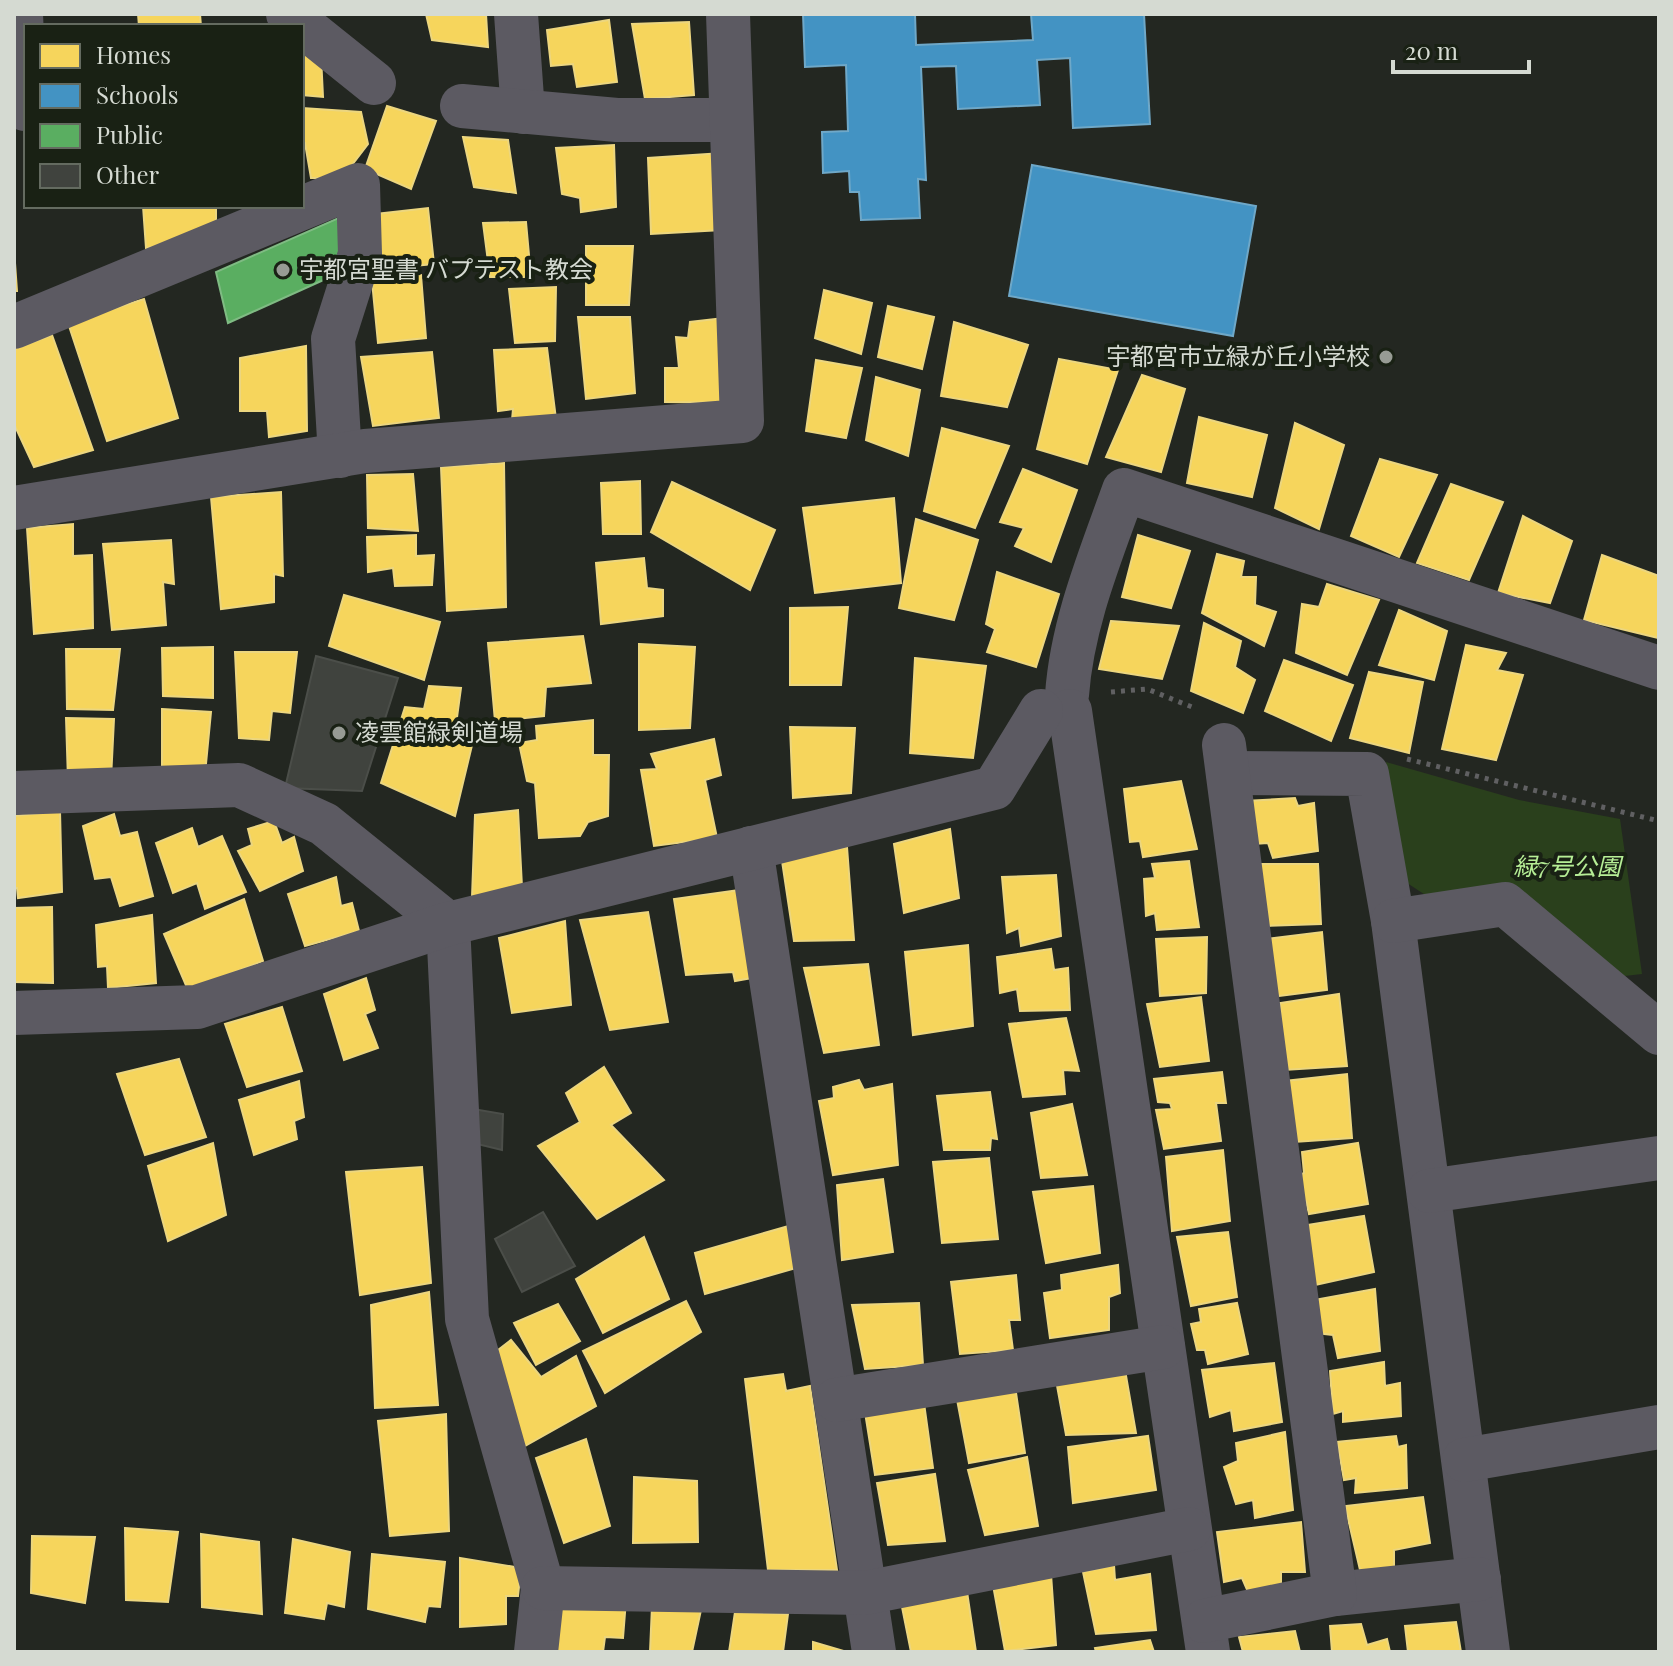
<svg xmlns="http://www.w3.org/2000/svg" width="1673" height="1666" viewBox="0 0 1673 1666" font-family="'Playfair Display','Noto Sans JP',serif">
  <rect width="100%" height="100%" fill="#232721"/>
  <polygon fill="#2a401c" points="1386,762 1519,800 1620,819 1642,974 1616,977 1430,898 1404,881"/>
  <g fill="#f6d55c" stroke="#ecd67f" stroke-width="2">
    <polygon points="138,14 200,14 201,26 139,26"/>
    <polygon points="426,14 486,14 488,47 432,40"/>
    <polygon points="609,20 617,82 577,87 573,64 551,66 547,30"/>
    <polygon points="689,22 694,95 645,99 632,24"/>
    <polygon points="302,54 321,56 323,97 302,95"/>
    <polygon points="387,106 436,121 411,189 365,169"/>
    <polygon points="302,108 361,112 368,144 342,178 311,178 305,143 302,143"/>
    <polygon points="463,137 508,140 516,193 474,187"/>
    <polygon points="614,145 616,207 581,212 580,198 562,194 556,148"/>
    <polygon points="722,153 722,230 651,234 648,158"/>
    <polygon points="143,206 216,206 216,237 146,248"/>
    <polygon points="428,208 434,264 380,269 376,214"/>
    <polygon points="526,222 531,277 490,277 483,223"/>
    <polygon points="586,246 633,246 629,305 586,305"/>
    <polygon points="14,249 17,291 14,291"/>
    <polygon points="421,275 426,338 378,343 372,281"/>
    <polygon points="556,287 555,341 515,343 509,289"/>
    <polygon points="824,290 872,303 861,354 815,338"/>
    <polygon points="144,299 178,418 107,441 68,323"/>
    <polygon points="888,306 934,317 922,369 878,357"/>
    <polygon points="578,317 630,317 635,393 586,399"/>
    <polygon points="732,317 733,403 665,402 665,368 679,368 676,337 688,338 690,322"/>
    <polygon points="954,322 1028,345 1007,407 941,396"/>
    <polygon points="52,335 93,450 34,467 14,424 14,349"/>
    <polygon points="306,346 307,431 269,437 267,411 240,411 240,358"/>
    <polygon points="547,348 556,419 512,420 513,409 498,411 494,350"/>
    <polygon points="432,352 439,418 373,426 361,357"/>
    <polygon points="1059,359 1118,370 1087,464 1037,449"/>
    <polygon points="816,360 862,368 846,438 806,431"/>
    <polygon points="1142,375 1185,389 1161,472 1106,457"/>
    <polygon points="876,377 920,390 908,456 866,440"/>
    <polygon points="1199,417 1267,435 1252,497 1187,483"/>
    <polygon points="1295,423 1344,445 1319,529 1275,508"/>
    <polygon points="942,428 1009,446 975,528 924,511"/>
    <polygon points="1380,459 1437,475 1399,557 1351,536"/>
    <polygon points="504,463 506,607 447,611 441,467"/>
    <polygon points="1023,469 1077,490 1051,562 1015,546 1024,528 1000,522"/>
    <polygon points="413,474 418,531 368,528 367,475"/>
    <polygon points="640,481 641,534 603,534 601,483"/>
    <polygon points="672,482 775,530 750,590 651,532"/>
    <polygon points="1451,484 1503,502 1469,580 1417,563"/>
    <polygon points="281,492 283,576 274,574 274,602 221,609 211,497"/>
    <polygon points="894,498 901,583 815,593 803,508"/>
    <polygon points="1523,516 1572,541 1550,603 1498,593"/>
    <polygon points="916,519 978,540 954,620 899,608"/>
    <polygon points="73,524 73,556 92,555 93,628 34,634 27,528"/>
    <polygon points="416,535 416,556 434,555 432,585 395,586 393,568 368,572 367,537"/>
    <polygon points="1138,535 1190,551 1171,608 1122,597"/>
    <polygon points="171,540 174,584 163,582 166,625 112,630 103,544"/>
    <polygon points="1217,554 1244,561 1241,577 1256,577 1255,605 1276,612 1264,646 1202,613"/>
    <polygon points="1602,555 1659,576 1658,638 1584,620"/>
    <polygon points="644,558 647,588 663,590 663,616 601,624 596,563"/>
    <polygon points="997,572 1059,594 1036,667 987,652 995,629 986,624"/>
    <polygon points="1327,584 1379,600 1347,675 1296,653 1302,604 1319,607"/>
    <polygon points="344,595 440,622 424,680 329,646"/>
    <polygon points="848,607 841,685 790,685 790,608"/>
    <polygon points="1399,610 1447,631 1434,680 1379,665"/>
    <polygon points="1111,621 1179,626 1162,679 1099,669"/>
    <polygon points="1204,623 1241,641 1235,667 1255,680 1243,713 1191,691"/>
    <polygon points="583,636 591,683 546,687 544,716 495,721 488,643"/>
    <polygon points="639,644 695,647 690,728 639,730"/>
    <polygon points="1466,645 1506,653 1497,670 1523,675 1496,760 1442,749"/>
    <polygon points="213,647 213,698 163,696 162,648"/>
    <polygon points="66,649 120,649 113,710 67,709"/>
    <polygon points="235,652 297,652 290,713 272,711 269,740 239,738"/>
    <polygon points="915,658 986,666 973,758 910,753"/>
    <polygon points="1284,660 1353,685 1331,741 1265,711"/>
    <polygon points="1369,672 1423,682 1409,753 1350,738"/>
    <polygon points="429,686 461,688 455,732 474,737 455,816 381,783 405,707 424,709"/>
    <polygon points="162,709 211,712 205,774 162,772"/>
    <polygon points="66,718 114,719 111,779 68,780"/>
    <polygon points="593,720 593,755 609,755 608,816 588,822 580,836 539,838 535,783 527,781 519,743 537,740 536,726"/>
    <polygon points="790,727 855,728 851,793 793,798"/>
    <polygon points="714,739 721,775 705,780 717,838 654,846 641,770 657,769 651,754"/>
    <polygon points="1181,781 1197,849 1143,857 1140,841 1130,842 1124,789"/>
    <polygon points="1295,798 1298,806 1314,803 1318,851 1273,858 1268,843 1254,844 1245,801"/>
    <polygon points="518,810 522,887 472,897 475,815"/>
    <polygon points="60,811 62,892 18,898 17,888 14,888 14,816"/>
    <polygon points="114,814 120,836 137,832 153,896 120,906 111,877 95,879 83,826"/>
    <polygon points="274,821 282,843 294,837 303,871 260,891 238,851 252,845 248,829"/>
    <polygon points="192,828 198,847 222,836 246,892 205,909 197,883 173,893 156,843"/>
    <polygon points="950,829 959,898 904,913 894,844"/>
    <polygon points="847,847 854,940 794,941 782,861"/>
    <polygon points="1189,861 1199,927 1157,930 1155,913 1146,916 1144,879 1155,878 1152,864"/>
    <polygon points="1256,864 1318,864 1321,924 1265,926"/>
    <polygon points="1056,875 1061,936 1021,946 1019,928 1007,933 1002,877"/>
    <polygon points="336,877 341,906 352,903 359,931 305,946 288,894"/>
    <polygon points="747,889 758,977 735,981 733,972 686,975 674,899"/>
    <polygon points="244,899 263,961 188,990 164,934"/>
    <polygon points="52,907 53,983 14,982 14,908"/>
    <polygon points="648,912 668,1022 610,1030 580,920"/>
    <polygon points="152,915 156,983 108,988 107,966 98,967 96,925"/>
    <polygon points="565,921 571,1005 512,1013 499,938"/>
    <polygon points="1322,932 1327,990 1272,997 1266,939"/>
    <polygon points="1207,937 1206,993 1160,996 1156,939"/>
    <polygon points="968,945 973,1026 913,1035 905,952"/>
    <polygon points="1051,949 1054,970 1068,968 1070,1010 1020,1011 1017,989 1000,993 997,957"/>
    <polygon points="868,964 879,1045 824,1053 804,968"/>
    <polygon points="366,978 375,1010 365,1014 378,1048 344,1060 324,994"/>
    <polygon points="1339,994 1347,1066 1284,1070 1280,1003"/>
    <polygon points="1201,997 1209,1061 1160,1067 1147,1004"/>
    <polygon points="282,1007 302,1071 247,1087 225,1024"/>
    <polygon points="1066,1018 1079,1071 1063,1070 1065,1094 1023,1097 1009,1024"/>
    <polygon points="179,1059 206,1137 145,1155 117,1074"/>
    <polygon points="604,1067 631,1113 611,1125 664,1180 597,1219 538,1146 580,1122 566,1093"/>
    <polygon points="1222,1072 1226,1103 1216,1103 1221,1141 1164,1149 1156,1110 1172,1109 1170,1103 1158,1102 1154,1079"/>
    <polygon points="1347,1074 1352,1138 1294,1142 1285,1081"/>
    <polygon points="859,1080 864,1090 892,1084 898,1165 833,1175 819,1101 834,1098 833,1087"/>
    <polygon points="299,1081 304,1117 294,1121 297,1139 254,1155 239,1100"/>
    <polygon points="990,1092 997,1139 991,1138 990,1150 944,1150 937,1096"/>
    <polygon points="1072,1104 1087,1175 1041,1178 1031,1113"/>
    <polygon points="213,1143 226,1215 168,1241 148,1166"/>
    <polygon points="1358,1143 1368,1204 1309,1214 1306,1201 1298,1199 1295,1177 1304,1173 1302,1152"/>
    <polygon points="1223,1150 1230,1221 1172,1231 1166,1157"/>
    <polygon points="989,1158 998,1239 942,1243 933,1162"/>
    <polygon points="422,1167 431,1283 360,1295 346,1172"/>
    <polygon points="883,1179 893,1252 842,1260 837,1185"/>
    <polygon points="1093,1186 1100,1253 1046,1263 1033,1192"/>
    <polygon points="1364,1216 1374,1272 1315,1285 1307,1225"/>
    <polygon points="792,1225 803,1266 705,1294 695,1253"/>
    <polygon points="1228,1232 1237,1297 1191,1306 1177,1237"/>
    <polygon points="644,1237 669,1299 603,1333 576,1279"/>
    <polygon points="1118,1265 1120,1293 1109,1297 1109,1330 1050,1338 1044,1293 1062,1290 1061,1275"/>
    <polygon points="1016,1275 1020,1320 1009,1320 1013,1350 960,1354 951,1282"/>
    <polygon points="1375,1289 1380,1351 1338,1358 1333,1335 1316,1333 1314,1300"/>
    <polygon points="429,1292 438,1405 375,1408 371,1305"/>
    <polygon points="686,1301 701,1332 605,1393 583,1351"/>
    <polygon points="919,1303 923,1365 865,1369 852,1305"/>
    <polygon points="1237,1303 1248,1354 1208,1364 1205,1350 1197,1350 1191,1324 1201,1322 1199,1309"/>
    <polygon points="558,1304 580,1341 536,1365 514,1323"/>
    <polygon points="511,1340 541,1377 576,1356 596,1406 523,1447 485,1360"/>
    <polygon points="1384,1362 1385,1386 1400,1383 1401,1416 1343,1422 1343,1411 1333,1414 1330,1371"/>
    <polygon points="1274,1363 1282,1422 1234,1431 1231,1410 1210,1417 1202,1370"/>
    <polygon points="1125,1370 1136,1433 1066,1435 1056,1380"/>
    <polygon points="783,1374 786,1391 810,1386 837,1570 768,1570 745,1379"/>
    <polygon points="1015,1386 1025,1453 969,1463 955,1389"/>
    <polygon points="923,1396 933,1468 875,1475 864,1406"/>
    <polygon points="446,1414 449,1531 390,1536 378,1421"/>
    <polygon points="1285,1432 1293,1510 1255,1518 1253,1500 1236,1504 1224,1467 1238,1461 1236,1443"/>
    <polygon points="1148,1436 1156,1490 1073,1503 1068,1447"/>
    <polygon points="1396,1436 1398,1447 1406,1445 1407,1488 1355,1493 1356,1478 1344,1480 1337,1442"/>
    <polygon points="586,1439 610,1526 564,1543 536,1458"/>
    <polygon points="1027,1457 1038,1526 985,1535 968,1470"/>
    <polygon points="935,1474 945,1541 888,1545 877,1483"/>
    <polygon points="634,1477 697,1481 698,1542 633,1543"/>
    <polygon points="1423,1497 1430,1543 1394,1550 1394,1569 1361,1574 1345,1506"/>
    <polygon points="1301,1522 1305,1572 1281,1572 1281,1588 1248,1592 1242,1578 1224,1582 1217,1532"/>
    <polygon points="125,1528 178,1532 168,1602 126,1600"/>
    <polygon points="201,1534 259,1542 262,1614 202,1607"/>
    <polygon points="32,1536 95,1537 85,1603 31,1593"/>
    <polygon points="293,1539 350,1552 344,1607 327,1603 324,1619 285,1613"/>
    <polygon points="372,1554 445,1562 440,1607 428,1606 425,1622 368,1609"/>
    <polygon points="460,1558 521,1568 518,1596 506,1596 506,1624 460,1627"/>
    <polygon points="1114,1565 1115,1580 1150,1574 1156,1630 1096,1634 1083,1572"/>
    <polygon points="1051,1574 1056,1645 1005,1651 993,1585"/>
    <polygon points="966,1585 976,1652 911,1652 901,1602"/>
    <polygon points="560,1596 626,1600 623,1638 605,1637 603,1652 555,1652"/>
    <polygon points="652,1606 701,1610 692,1652 650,1652"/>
    <polygon points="735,1612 788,1614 783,1652 729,1652"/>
    <polygon points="1456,1622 1461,1652 1408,1652 1405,1626"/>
    <polygon points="1361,1624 1367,1645 1387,1639 1390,1652 1332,1652 1330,1626"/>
    <polygon points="1295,1631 1300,1652 1243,1652 1239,1637"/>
    <polygon points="1150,1640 1154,1652 1096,1652 1095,1648"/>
    <polygon points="813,1642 847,1652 813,1652"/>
  </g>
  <g fill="#4393c3" stroke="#6fa8c8" stroke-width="2">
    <polygon points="803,14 915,14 916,45 1033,40 1031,14 1144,14 1150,124 1073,128 1070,58 1037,60 1040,105 958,109 956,66 921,67 926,180 918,179 920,218 861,220 859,192 850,192 849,171 823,173 822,132 848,131 846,65 805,67"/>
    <polygon points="1032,165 1256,206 1233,336 1009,296"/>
  </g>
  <polygon fill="#5aae61" stroke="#7fbb83" stroke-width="2" points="350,213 350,268 228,323 216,272"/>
  <g fill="#40433e" stroke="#4b4e49" stroke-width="2">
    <polygon points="316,656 398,678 362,791 285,788"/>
    <polygon points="473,1109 503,1114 502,1150 473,1143"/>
    <polygon points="543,1212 575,1266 522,1292 495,1239"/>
  </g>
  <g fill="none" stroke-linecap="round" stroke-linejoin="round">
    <g stroke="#606062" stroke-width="5" stroke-dasharray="4 6" stroke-linecap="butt">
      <polyline points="1111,692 1147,689 1197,709"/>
      <polyline points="1407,759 1659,821"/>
    </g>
    <g stroke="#5c5a62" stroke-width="44">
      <polyline points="21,14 25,109"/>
      <polyline points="288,14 374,83"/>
      <polyline points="516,14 523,112"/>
      <polyline points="462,106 617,120 731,120"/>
      <polyline points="14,327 358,185 360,254 333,339 340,456"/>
      <polyline points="14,508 365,451 742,421 728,14"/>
      <path d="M 1067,695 C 1072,624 1100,557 1124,490 L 1659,668"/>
      <polyline points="1070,711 1208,1652"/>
      <polyline points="1228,773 1367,774 1393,921 1488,1652"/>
      <polyline points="14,793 239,785 324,824 448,924 467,1319 543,1588 536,1652"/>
      <polyline points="751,848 874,1652"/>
      <polyline points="1393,921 1505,904 1659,1033"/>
      <polyline points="14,1013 197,1007 448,924 994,788 1041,711"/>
      <polyline points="1429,1191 1659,1158"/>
      <polyline points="836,1400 1163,1347"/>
      <polyline points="1464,1460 1659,1427"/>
      <polyline points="543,1588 865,1593 1189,1529"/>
      <polyline points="1335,1594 1479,1579"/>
      <polyline points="1204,1621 1335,1594 1224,745"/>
    </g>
  </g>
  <g fill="#979b94" stroke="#192114" stroke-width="3">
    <circle cx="283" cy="270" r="8"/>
    <circle cx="1386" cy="357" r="8"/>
    <circle cx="339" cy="733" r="8"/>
  </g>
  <g text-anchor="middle" stroke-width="8" stroke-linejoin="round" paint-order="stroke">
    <g font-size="24" fill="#d5dad2" stroke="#192114" text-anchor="start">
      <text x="299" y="278">宇都宮聖書 バプテスト教会</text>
      <text x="1370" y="365" text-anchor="end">宇都宮市立緑が丘小学校</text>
      <text x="355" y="741">凌雲館緑剣道場</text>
    </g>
    <g font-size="24" font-style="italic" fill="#b6ee96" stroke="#192114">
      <text x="1567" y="875">緑7号公園</text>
    </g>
  </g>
  <rect width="1673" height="1666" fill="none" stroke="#d5dad2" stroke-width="32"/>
  <rect x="24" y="24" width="280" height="184" fill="#192114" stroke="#646b60" stroke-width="2"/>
  <rect x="40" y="44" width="40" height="24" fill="#f6d55c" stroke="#646b60" stroke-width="2"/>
  <text x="96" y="64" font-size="24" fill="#d5dad2">Homes</text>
  <rect x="40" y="84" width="40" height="24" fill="#4393c3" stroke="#646b60" stroke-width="2"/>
  <text x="96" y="104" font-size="24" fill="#d5dad2">Schools</text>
  <rect x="40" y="124" width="40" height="24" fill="#5aae61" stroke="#646b60" stroke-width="2"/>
  <text x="96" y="144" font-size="24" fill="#d5dad2">Public</text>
  <rect x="40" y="164" width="40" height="24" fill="#40433e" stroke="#646b60" stroke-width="2"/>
  <text x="96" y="184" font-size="24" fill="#d5dad2">Other</text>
  <path d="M1393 60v12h136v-12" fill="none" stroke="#d5dad2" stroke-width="4"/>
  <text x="1405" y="60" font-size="24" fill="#d5dad2" stroke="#192114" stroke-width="6" paint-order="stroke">20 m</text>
</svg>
